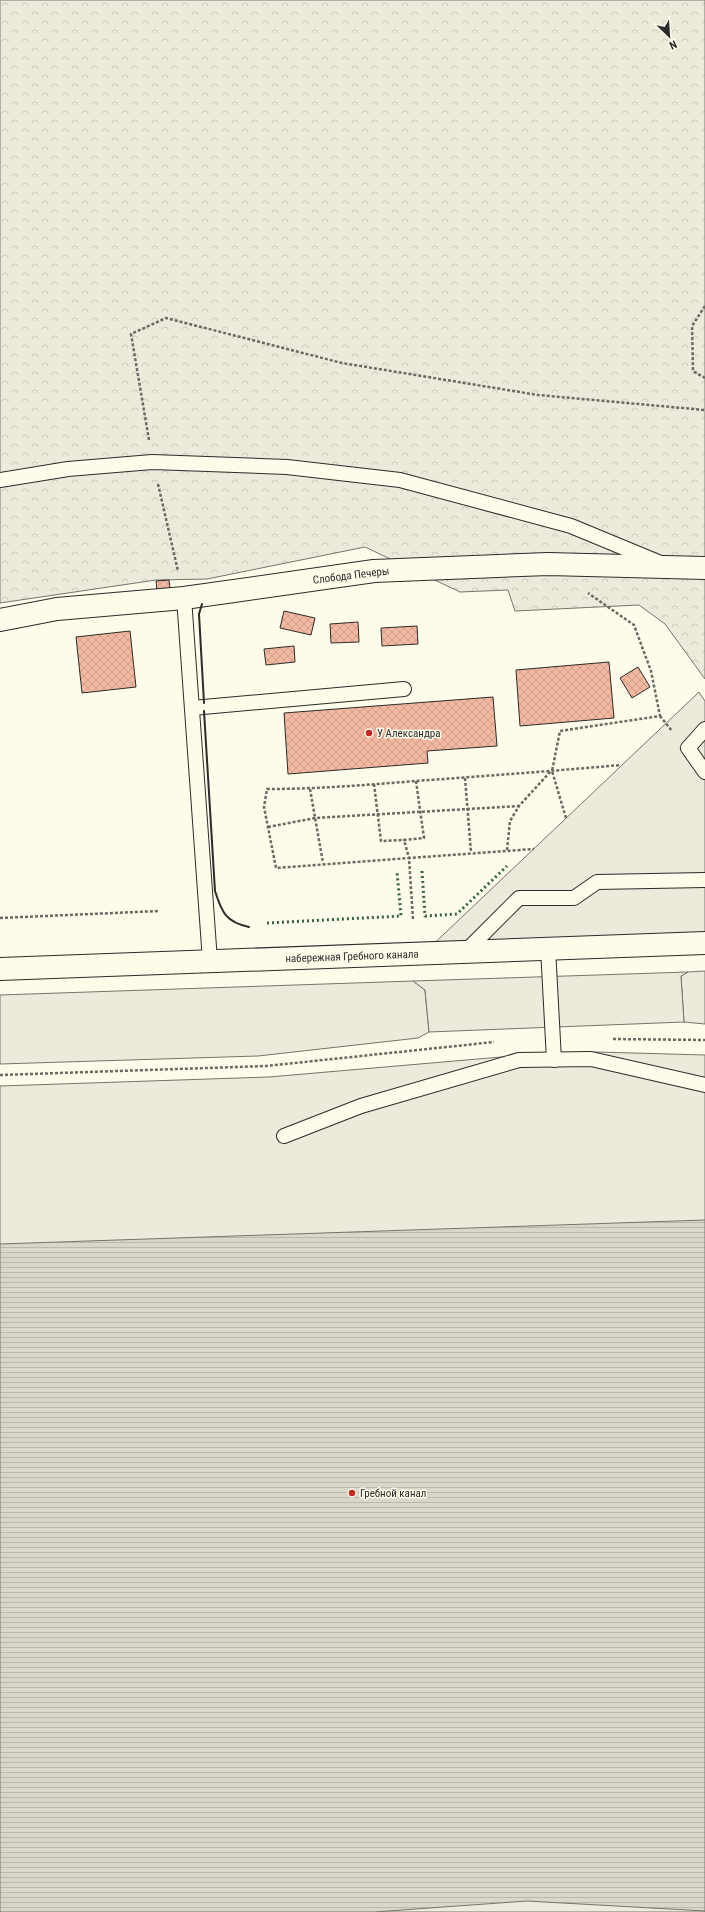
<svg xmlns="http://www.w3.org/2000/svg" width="705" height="1912" viewBox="0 0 705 1912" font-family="'Roboto Condensed',sans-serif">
  <defs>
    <pattern id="forest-crowns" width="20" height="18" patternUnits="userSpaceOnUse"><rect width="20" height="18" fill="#ecebdb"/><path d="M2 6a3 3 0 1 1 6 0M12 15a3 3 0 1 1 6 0" fill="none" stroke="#cbcabc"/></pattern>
    <pattern id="water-rules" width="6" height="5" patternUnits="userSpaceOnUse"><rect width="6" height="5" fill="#d8d7c9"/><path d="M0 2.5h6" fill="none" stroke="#bab9ad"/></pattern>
    <pattern id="building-cross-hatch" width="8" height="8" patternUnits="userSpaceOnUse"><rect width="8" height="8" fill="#f2b8a0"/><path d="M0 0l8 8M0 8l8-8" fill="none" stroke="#d09e8a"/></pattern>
  </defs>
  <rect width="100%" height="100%" fill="#fdfbea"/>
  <g fill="#ecebdb" stroke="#74746e">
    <polygon points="705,971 705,1024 684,1022 681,976 688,972"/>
    <polygon points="413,981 425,990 429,1032 418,1038 258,1056 0,1064 0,995"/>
    <polygon points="597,1052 705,1055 705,1912 0,1912 0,1086 269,1077 501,1057"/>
  </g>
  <polygon fill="url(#forest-crowns)" stroke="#74746e" points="0,0 705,0 705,679 665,624 639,605 515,611 508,590 460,592 365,547 207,579 156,580 0,603"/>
  <g fill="#eceadb" stroke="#74746e">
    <polygon points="699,692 705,701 705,943 424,953"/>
    <polygon points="688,972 681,976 684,1022 429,1032 425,990 413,981"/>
  </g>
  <polygon fill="url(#water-rules)" stroke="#74746e" points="705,1220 705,1911 527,1901 374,1912 0,1912 0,1244"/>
  <g fill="url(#building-cross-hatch)" stroke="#2b2b2b">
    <polygon points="169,580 170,588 157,590 156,581"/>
    <polygon points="284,611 315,618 311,635 280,628"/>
    <polygon points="358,622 359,642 331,643 330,624"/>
    <polygon points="417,626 418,644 382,646 381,628"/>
    <polygon points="130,631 136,687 82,693 76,637"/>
    <polygon points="294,646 295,662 266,665 264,649"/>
    <polygon points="609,662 614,718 520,726 516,670"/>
    <polygon points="638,667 650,687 632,698 620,678"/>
    <polygon points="493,697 497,746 427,751 428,763 288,774 284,713"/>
  </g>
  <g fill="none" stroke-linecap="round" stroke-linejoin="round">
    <defs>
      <g id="service">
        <polyline points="0,480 68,469 152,462 287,467 400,480 571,526 658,562"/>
        <polyline points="184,598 210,961"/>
        <polyline points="192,708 404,689"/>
        <polyline points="705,729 688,748 705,772"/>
        <polyline points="548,948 554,1060"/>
        <polyline points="465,952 519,898 574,898 597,882 705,880"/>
        <polyline points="284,1136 361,1106 519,1060 591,1059 705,1085"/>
      </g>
      <polyline id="minor" points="0,620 57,609 184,598 374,571 548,564 705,568"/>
      <polyline id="tertiary" points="0,969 705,943"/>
    </defs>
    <use href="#service" stroke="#2b2b2b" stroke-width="16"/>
    <use href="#minor" stroke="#2b2b2b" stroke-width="24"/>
    <use href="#tertiary" stroke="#2b2b2b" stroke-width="24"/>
    <g stroke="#6a6964" stroke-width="2.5" stroke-dasharray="3 2" stroke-linecap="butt">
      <polyline points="705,306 692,326 693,371 705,378"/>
      <polyline points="149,440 131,334 166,318 342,363 538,395 705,410"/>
      <polyline points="158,484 178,571"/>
      <polyline points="660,716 672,731"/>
      <polyline points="465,778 471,852"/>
      <path d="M 416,781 L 424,838 L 404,840 L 409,858 L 276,868 L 264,807 L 267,789 C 317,789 366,785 416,781 C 484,776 553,771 621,765"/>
      <polyline points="374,784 381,841 404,840"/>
      <polyline points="310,789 323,863"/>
      <polyline points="566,818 552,771 560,731 660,716 651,671 634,625 588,593"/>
      <polyline points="268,827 315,818 519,806"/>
      <polyline points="507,850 510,821 519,806 551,771"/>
      <polyline points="0,918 159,911"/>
      <polyline points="413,919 409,858 534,849"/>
      <polyline points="613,1039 705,1040"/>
      <polyline points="0,1075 266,1066 494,1042"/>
    </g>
    <use href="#service" stroke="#fdfbea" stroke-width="14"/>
    <use href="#minor" stroke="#fdfbea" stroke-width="22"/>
    <use href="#tertiary" stroke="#fdfbea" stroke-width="22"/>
    <g stroke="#34623c" stroke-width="3" stroke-dasharray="2 3" stroke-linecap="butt">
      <polyline points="422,871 425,916 457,914 507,866"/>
      <polyline points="267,923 401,916 397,872"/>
    </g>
    <g stroke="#2b2b2b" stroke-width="2">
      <polyline points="202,604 199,614 204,703"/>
      <path d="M 204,711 L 215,891 C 222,913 226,922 249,927"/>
    </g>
  </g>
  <g fill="#c62828" stroke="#fdfbea" stroke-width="1.5">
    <circle cx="369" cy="733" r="4"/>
    <circle cx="352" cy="1493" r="4"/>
  </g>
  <g text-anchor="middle" stroke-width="3" stroke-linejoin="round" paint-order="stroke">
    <g font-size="11" fill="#2b2b2b" stroke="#fdfbea">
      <text transform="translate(351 575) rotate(-7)" y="4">Слобода Печеры</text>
      <text transform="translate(352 956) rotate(-2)" y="4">набережная Гребного канала</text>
    </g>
    <g font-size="11" fill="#2b2b2b" stroke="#fdfbea" text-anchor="start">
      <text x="377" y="737">У Александра</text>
      <text x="360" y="1497">Гребной канал</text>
    </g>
  </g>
  <g transform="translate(669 36) rotate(155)" stroke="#fdfbea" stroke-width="3" paint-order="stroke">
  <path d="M0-3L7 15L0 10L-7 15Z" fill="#2b2b2b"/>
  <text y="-6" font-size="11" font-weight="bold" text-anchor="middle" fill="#2b2b2b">N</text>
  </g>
</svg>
